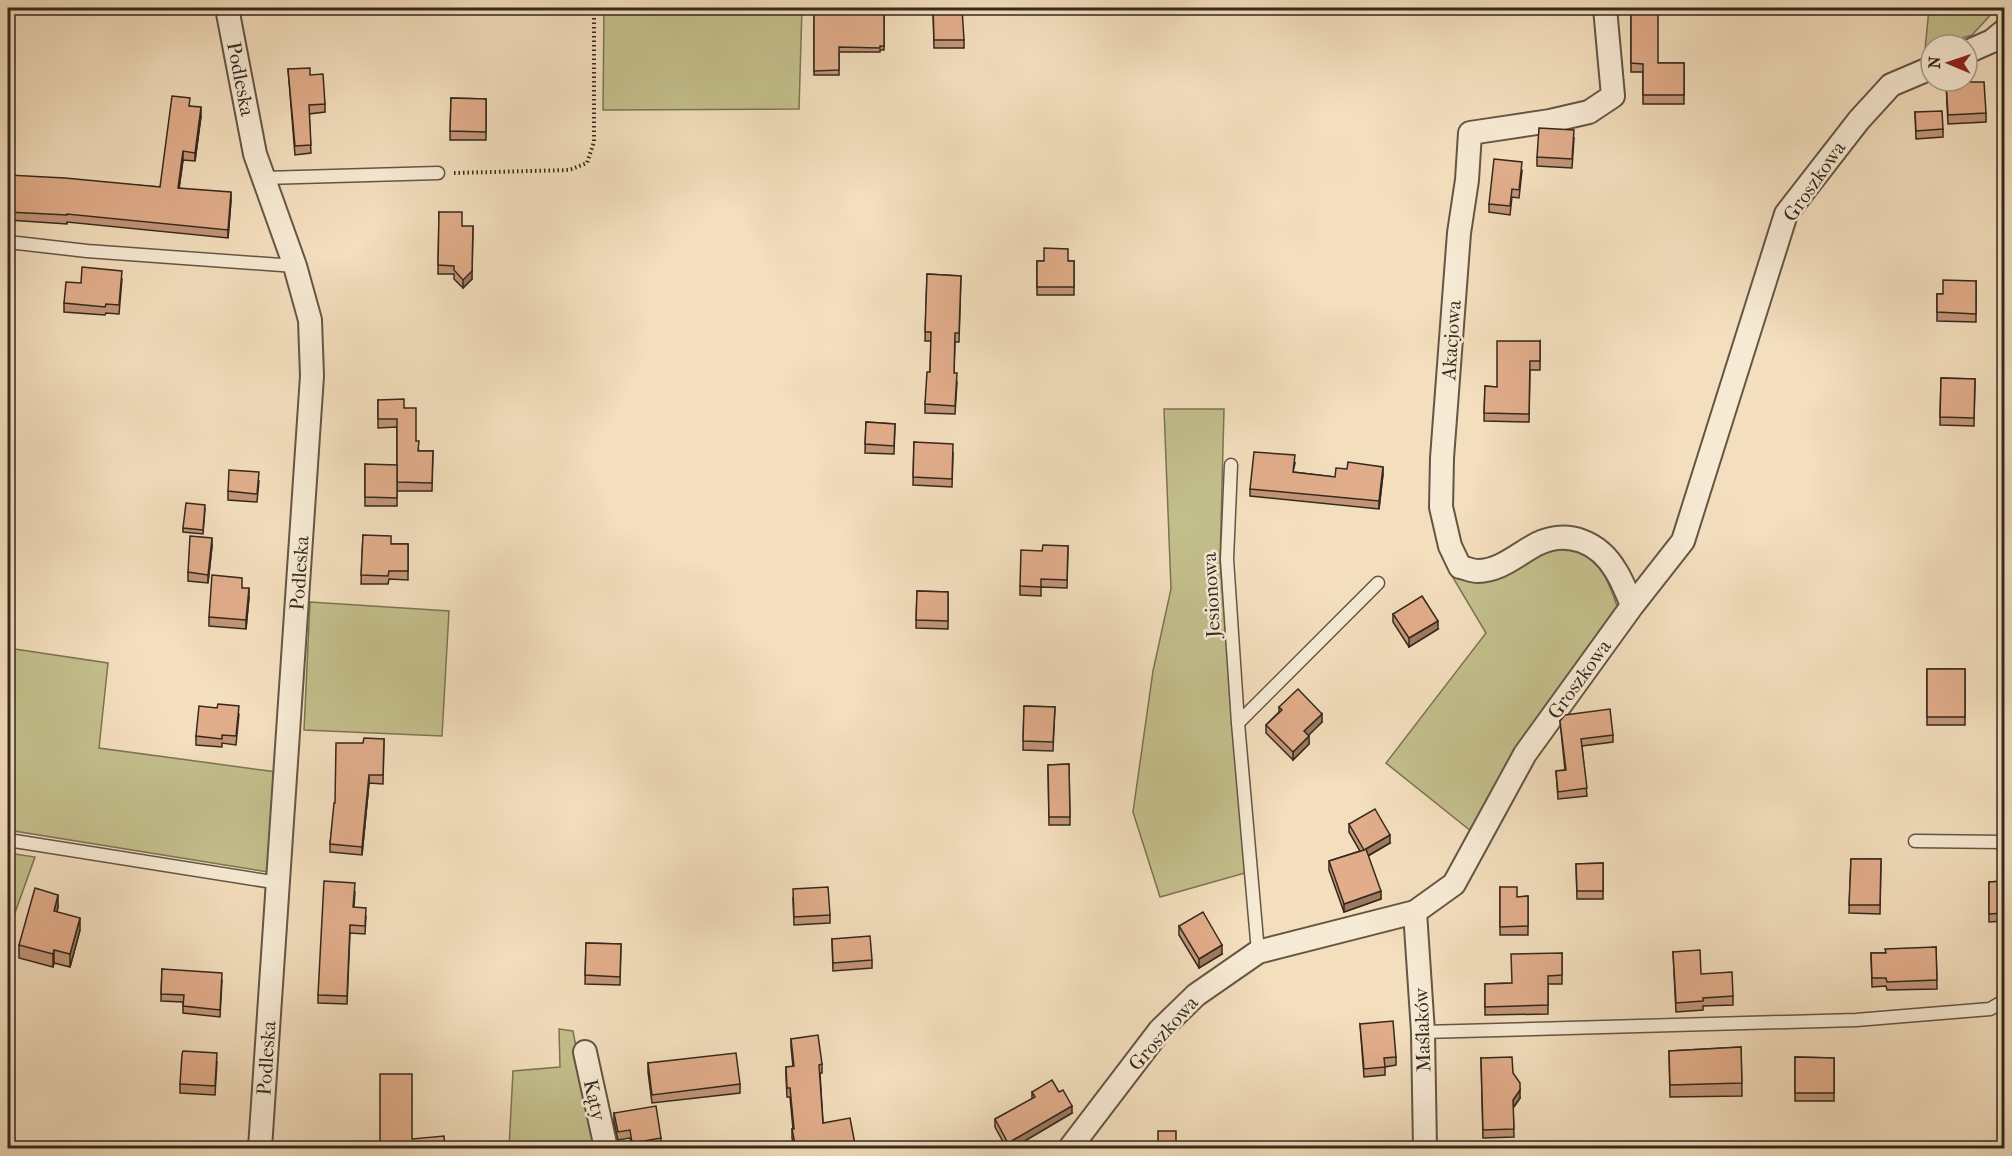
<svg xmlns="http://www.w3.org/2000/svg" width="2012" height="1156" viewBox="0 0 2012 1156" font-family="'IM FELL French Canon',serif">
  <rect width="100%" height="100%" fill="#f3debd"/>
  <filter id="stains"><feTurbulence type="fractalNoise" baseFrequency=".00333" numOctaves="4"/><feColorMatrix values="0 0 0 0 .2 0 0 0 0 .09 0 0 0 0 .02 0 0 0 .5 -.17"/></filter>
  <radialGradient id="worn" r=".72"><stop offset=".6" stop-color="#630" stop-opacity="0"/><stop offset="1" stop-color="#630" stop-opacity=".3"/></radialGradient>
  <g fill="#c3bf8c" stroke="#7c7454" stroke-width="1.5">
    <polygon points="604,8 802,8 799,109 603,110"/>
    <polygon points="1929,8 1997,8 1972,35 1940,45 1931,45 1931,48 1925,50"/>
    <polygon points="1164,409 1224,409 1220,562 1245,873 1160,897 1133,812 1153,671 1171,589"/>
    <path d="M 1570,544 C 1601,565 1605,571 1617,606 L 1516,747 L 1471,831 L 1386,763 L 1486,633 L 1452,576 L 1485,578 L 1551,548 Z"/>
    <polygon points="310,602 449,611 442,736 304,730"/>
    <polygon points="8,648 108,663 99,748 277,772 268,872 8,830"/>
    <polygon points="8,853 35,857 8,932"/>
    <polygon points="559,1029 573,1031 595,1148 509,1148 513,1071 560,1067"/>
  </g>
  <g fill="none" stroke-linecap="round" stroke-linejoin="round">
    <defs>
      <g id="lane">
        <polyline points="264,178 438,173"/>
        <polyline points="8,242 87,251 295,266"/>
        <polyline points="1231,465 1227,559 1238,723 1258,952"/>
        <polyline points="1238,723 1378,583"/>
        <polyline points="8,840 279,883"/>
        <polyline points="1915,841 2004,842"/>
        <polyline points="1423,1032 1856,1020 1990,1009 2004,1001"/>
      </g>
      <g id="street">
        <polyline points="227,8 255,154 295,266 310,320 312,376 260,1148"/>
        <path d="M 1605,8 L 1613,96 L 1589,112 L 1550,121 L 1470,133 L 1467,180 L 1459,233 L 1442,458 L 1441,507 L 1450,546 L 1460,567 C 1466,568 1472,571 1478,571 C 1500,571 1518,554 1537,544 C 1568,529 1599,542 1616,571 C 1623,582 1627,594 1632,605"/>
        <polyline points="1967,52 1992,41 2004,31"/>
        <polyline points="1415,912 1423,1032 1425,1148"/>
        <polyline points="585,1052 606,1148"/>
        <polyline points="1070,1148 1160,1030 1196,995 1258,952 1415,912 1454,884 1525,754 1632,606 1683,541 1786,214 1859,120 1891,85 1931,68"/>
      </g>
    </defs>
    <use href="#lane" stroke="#645645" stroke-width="15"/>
    <use href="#street" stroke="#645645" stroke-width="26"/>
    <polyline stroke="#35291d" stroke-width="4" stroke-dasharray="1.5 3" stroke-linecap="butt" points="454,173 569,170 587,163 594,142 594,8"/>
    <use href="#lane" stroke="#f7ead4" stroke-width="12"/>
    <use href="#street" stroke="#f7ead4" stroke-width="22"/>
  </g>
  <g fill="#c29578" stroke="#35291d" stroke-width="1.5">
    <polygon points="884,8 884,50 880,50 880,52 839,52 839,75 814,75 814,14 828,14"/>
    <polygon points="933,8 964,40 964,48 934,48"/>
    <polygon points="1631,8 1658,63 1684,63 1684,104 1643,104 1643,72 1631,72"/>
    <polygon points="288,69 310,75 325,104 325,112 309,114 311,153 295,155"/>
    <polygon points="1946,82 1986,113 1986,122 1948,124"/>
    <polygon points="451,98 486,99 486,140 450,140"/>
    <polygon points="190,106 201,116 195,161 183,160 179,188 231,200 228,238 67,222 67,224 8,220 8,175 160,187"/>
    <polygon points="1915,112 1943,129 1943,137 1916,139"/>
    <polygon points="1574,138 1572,168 1537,166 1537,157"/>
    <polygon points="1522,171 1519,198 1512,197 1510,215 1489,212 1489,204"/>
    <polygon points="439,212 462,226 472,279 463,288 454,279 454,274 438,274"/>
    <rect x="1037" y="261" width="37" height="34"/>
    <polygon points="927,274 961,276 959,342 955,342 954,373 957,382 955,414 925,413 925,404 930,372 931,341 925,341"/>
    <polygon points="122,279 119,314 106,313 105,315 64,312 64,303 81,283"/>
    <polygon points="1976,281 1976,322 1937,321 1937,294 1943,294"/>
    <polygon points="1540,341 1540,370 1530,370 1529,422 1484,421 1485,386 1497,387"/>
    <polygon points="1941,378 1975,379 1974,426 1940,425"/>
    <polygon points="378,400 404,408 419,451 433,451 432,491 397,491 397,482 397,506 365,506 365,464 397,473 397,427 378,428"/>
    <polygon points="866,422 895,424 894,454 865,453"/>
    <polygon points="914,442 953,453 952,487 913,485"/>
    <polygon points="1295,463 1293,472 1335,477 1383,474 1379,509 1250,496 1250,489"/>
    <polygon points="259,481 257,502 228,500 228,491"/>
    <polygon points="205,509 203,534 183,532 183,528"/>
    <polygon points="363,535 391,544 408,544 408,580 389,579 388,584 361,584"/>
    <polygon points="212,546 208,583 188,581 188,572"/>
    <polygon points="1068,546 1067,588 1041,587 1041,596 1020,595 1020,586 1042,551"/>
    <polygon points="242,588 249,597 246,629 209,626 209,617"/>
    <polygon points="917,591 948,592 948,629 916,628"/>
    <polygon points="1393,614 1438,629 1409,647 1393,622"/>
    <rect x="1927" y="669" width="38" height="56"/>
    <polygon points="1024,706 1055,707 1053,751 1023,750"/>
    <polygon points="1279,707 1322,722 1308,735 1309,744 1293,760 1266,733 1266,725 1279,712"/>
    <polygon points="217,708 239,714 236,745 222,743 222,747 196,745 196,736"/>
    <polygon points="1560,721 1613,735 1613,742 1582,746 1587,796 1558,799 1556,771 1565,770"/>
    <polygon points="384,739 383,784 369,783 362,855 330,852 330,844 335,803 363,743"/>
    <polygon points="1069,764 1070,825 1049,825 1048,765"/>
    <polygon points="1349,824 1390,843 1368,856 1381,899 1344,912 1329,870 1329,861 1360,851 1349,832"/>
    <polygon points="1851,859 1881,859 1880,914 1849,913"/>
    <polygon points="1603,863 1603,899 1577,899 1576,864"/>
    <polygon points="2004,881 2004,921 1989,922 1989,882"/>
    <polygon points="1500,887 1517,897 1528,896 1528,935 1500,935"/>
    <polygon points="355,891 354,907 366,916 365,934 350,933 347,1004 318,1003 318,995"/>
    <polygon points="793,898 830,915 830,923 794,925"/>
    <polygon points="58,907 57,912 80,930 70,967 54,963 53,967 19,958 19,945"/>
    <polygon points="1179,926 1222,954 1199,968 1179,935"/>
    <polygon points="832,939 872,960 872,968 833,971"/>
    <polygon points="586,943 621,944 620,985 585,984"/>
    <polygon points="1936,947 1937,989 1887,990 1886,986 1872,987 1871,953 1886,953"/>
    <polygon points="1673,952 1701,974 1733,996 1733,1005 1703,1006 1703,1010 1676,1012"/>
    <polygon points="1562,953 1562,984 1548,984 1548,1014 1485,1015 1485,984 1512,983"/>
    <polygon points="162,969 222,980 220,1017 183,1013 183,1002 161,1001"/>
    <polygon points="1360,1024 1396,1057 1396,1065 1385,1067 1385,1075 1364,1077"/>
    <polygon points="791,1039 822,1064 822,1073 820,1073 823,1123 855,1144 855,1149 794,1149 792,1138 792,1129 793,1129 790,1097 787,1097 786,1076 786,1067 793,1067 791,1047"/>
    <polygon points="1741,1047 1742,1096 1670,1097 1669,1051"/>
    <polygon points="1795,1057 1834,1058 1834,1101 1795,1101"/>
    <polygon points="1481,1058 1513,1073 1520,1098 1513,1108 1514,1137 1483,1138"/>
    <polygon points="217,1062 215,1095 180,1093 180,1084"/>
    <polygon points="648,1063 740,1084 740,1093 652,1103 648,1072"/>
    <polygon points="1032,1092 1072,1113 1011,1149 1007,1149 995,1127 995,1119 1032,1099"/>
    <polygon points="614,1113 661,1138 661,1146 647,1149 632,1149 630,1138 618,1140 614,1122"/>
  </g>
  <g fill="#9e7961" stroke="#35291d" stroke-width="1.5">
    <polygon points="201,107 201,116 195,161 195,153"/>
    <polygon points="183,151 183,160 178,196 178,188"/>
    <polygon points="231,192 231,200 228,238 228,230"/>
    <polygon points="473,226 472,279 463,288 463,280"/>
    <polygon points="1383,467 1383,474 1379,509 1379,501"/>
    <polygon points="212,538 212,546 208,583 208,575"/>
    <polygon points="249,588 249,597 246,629 246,620"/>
    <polygon points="1438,621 1438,629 1409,647 1409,638"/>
    <polygon points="1322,714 1322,722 1304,740 1304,731"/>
    <polygon points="1309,736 1309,744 1293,760 1293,752"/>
    <polygon points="369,775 369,783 362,855 362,847"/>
    <polygon points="1390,835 1390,843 1364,858 1364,850"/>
    <polygon points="1381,891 1381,899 1344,912 1344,904"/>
    <polygon points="58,895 58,907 54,924 54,911"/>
    <polygon points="80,918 80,930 70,967 70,954"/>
    <polygon points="1222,945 1222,954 1199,968 1199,959"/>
    <polygon points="54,950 54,963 53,967 53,954"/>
    <polygon points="1520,1090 1520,1098 1513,1108 1513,1100"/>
    <polygon points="1072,1106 1072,1113 1011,1149 1008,1149 1008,1143"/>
  </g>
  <g fill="#e2ad8b" stroke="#35291d" stroke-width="1.5">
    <polygon points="828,8 884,8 884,46 880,46 880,48 839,47 839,70 814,71 814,14 828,14"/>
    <polygon points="933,8 962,8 964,40 934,40"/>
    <polygon points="1631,8 1658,8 1658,63 1684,63 1684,95 1643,95 1643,64 1631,63"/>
    <polygon points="310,68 310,75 323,74 325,104 309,105 311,145 295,146 288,69"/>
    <polygon points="1946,82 1984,82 1986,113 1948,115"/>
    <polygon points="172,96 190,98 189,106 201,107 195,153 183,151 178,188 231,192 228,230 67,214 67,215 8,212 8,175 65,178 160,187"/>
    <polygon points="451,98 486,99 486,132 450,131"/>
    <polygon points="1942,111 1943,129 1916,131 1915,112"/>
    <polygon points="1539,128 1574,130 1572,159 1537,157"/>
    <polygon points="1494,159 1522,162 1519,190 1512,189 1510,206 1489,204"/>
    <polygon points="439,212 462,212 462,226 473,226 472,271 463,280 454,270 454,266 438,265"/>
    <polygon points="1044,248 1068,249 1068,261 1074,261 1074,287 1037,287 1037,261 1044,261"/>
    <polygon points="82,267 122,271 119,305 106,304 105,307 64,303 66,282 81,283"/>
    <polygon points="927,274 961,276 959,333 955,333 954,373 957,373 955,406 925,404 927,372 930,372 931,332 925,332"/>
    <polygon points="1943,280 1976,281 1976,314 1937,312 1937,294 1943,294"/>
    <polygon points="1497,341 1540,341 1540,361 1530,361 1529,414 1484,413 1485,386 1497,387"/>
    <polygon points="1941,378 1975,379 1974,418 1940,417"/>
    <polygon points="404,399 404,408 416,408 416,441 419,441 418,451 433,451 432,483 397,482 397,419 378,419 378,400"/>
    <polygon points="866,422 895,424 894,446 865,444"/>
    <polygon points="914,442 953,444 952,479 913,477"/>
    <polygon points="1254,452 1295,455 1293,472 1335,477 1336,468 1347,469 1348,462 1383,467 1379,501 1250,489"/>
    <polygon points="365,464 397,465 397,498 365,497"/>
    <polygon points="229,470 259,472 257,494 228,491"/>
    <polygon points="186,503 205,505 203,530 183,528"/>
    <polygon points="363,535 391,536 391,544 408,544 408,571 389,571 388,576 361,575"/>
    <polygon points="190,536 212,538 208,575 188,572"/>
    <polygon points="1043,545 1068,546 1067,580 1041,579 1041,587 1020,586 1021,550 1042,551"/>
    <polygon points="212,575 242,578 242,588 249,588 246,620 209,617"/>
    <polygon points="917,591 948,592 948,621 916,620"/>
    <polygon points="1422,596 1438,621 1409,638 1393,614"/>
    <rect x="1927" y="669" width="38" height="48"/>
    <polygon points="1298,689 1322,714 1304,731 1309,736 1293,752 1266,725 1282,710 1279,707"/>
    <polygon points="218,704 239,706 236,736 222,735 222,739 196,736 199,706 217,708"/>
    <polygon points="1024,706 1055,707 1053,742 1023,741"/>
    <polygon points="1610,709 1613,735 1581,739 1587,788 1558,792 1556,771 1566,770 1560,721 1565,715"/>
    <polygon points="364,738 384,739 383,775 369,775 362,847 330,844 334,803 335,803 336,743 363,743"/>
    <polygon points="1069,764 1070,817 1049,817 1048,765"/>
    <polygon points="1375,809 1390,835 1364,850 1366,849 1381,891 1344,904 1329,861 1364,850 1349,824"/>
    <polygon points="1851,859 1881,859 1880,905 1849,905"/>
    <polygon points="1603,863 1603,891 1577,891 1576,864"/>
    <polygon points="324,881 355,883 353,907 366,908 365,926 350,925 347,996 318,995"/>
    <polygon points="2004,881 2004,913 1989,914 1989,882"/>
    <polygon points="828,887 830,915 794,917 793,889"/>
    <polygon points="1500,887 1517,887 1517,897 1528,896 1528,926 1500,927"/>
    <polygon points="35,888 58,895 54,911 80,918 70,954 54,950 53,954 19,945"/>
    <polygon points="1203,912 1222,945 1199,959 1179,926"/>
    <polygon points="870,936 872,960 833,963 832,939"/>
    <polygon points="586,943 621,944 620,977 585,975"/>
    <polygon points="1936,947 1937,980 1887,982 1886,978 1872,978 1871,953 1886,953 1885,949"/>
    <polygon points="1700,950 1701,974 1732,972 1733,996 1703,998 1703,1001 1676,1003 1673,952"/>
    <polygon points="1562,953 1562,975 1548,976 1548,1005 1485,1007 1485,984 1512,983 1511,954"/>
    <polygon points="162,969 222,973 220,1010 183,1006 184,995 161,994"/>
    <polygon points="1393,1021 1396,1057 1384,1058 1385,1067 1364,1069 1360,1024"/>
    <polygon points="818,1035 822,1064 819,1065 823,1123 850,1118 855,1144 834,1149 796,1149 792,1129 794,1129 790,1088 787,1088 786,1067 794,1066 791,1039"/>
    <polygon points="1741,1047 1742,1083 1670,1085 1669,1051"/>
    <polygon points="183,1051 217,1053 215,1086 180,1084 182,1054"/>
    <polygon points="736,1053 740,1084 652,1095 648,1063"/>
    <polygon points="1512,1057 1513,1073 1520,1083 1520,1090 1513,1100 1514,1129 1483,1130 1481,1058"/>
    <polygon points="1795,1057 1834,1058 1834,1093 1795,1093"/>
    <polygon points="380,1074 412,1074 412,1139 444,1136 445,1149 376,1149 376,1146 380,1145"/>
    <polygon points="1052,1080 1059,1092 1063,1090 1072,1106 1008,1143 995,1119 1035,1097 1032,1092"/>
    <polygon points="656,1106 661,1138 632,1143 630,1130 618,1132 614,1113"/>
    <polygon points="1158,1131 1176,1131 1176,1149 1135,1149 1158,1148"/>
  </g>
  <g text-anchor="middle" stroke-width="5" stroke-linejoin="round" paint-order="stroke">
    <g font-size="20" fill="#35291d" stroke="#f7ead4">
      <text transform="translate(241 79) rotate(79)" y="7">Podleska</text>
      <text transform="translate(1814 181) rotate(-55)" y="7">Groszkowa</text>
      <text transform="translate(1451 340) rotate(-86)" y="7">Akacjowa</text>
      <text transform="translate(299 573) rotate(-86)" y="7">Podleska</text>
      <text transform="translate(1211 595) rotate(-93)" y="7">Jesionowa</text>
      <text transform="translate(1579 679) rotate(-54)" y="7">Groszkowa</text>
      <text transform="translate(1422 1030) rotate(-92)" y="7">Maślaków</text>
      <text transform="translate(1163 1033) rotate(-48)" y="7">Groszkowa</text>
      <text transform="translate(266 1058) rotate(-86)" y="7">Podleska</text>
      <text transform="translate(595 1100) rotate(77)" y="7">Kąty</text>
    </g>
  </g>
  <rect width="2012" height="1156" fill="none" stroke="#f3debd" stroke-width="30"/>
  <rect x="9" y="9" width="1994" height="1138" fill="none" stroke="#35291d" stroke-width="3"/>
  <rect x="15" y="15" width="1982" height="1126" fill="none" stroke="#35291d" stroke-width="1.5"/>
  <g transform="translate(1949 63) rotate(272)"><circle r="28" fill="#f7ead4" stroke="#a99d8b" stroke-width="1.5"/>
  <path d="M0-4.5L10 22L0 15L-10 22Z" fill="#8f2418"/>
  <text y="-9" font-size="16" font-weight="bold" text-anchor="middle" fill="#35291d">N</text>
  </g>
  <rect width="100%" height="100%" filter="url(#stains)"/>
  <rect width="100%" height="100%" fill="url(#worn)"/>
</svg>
